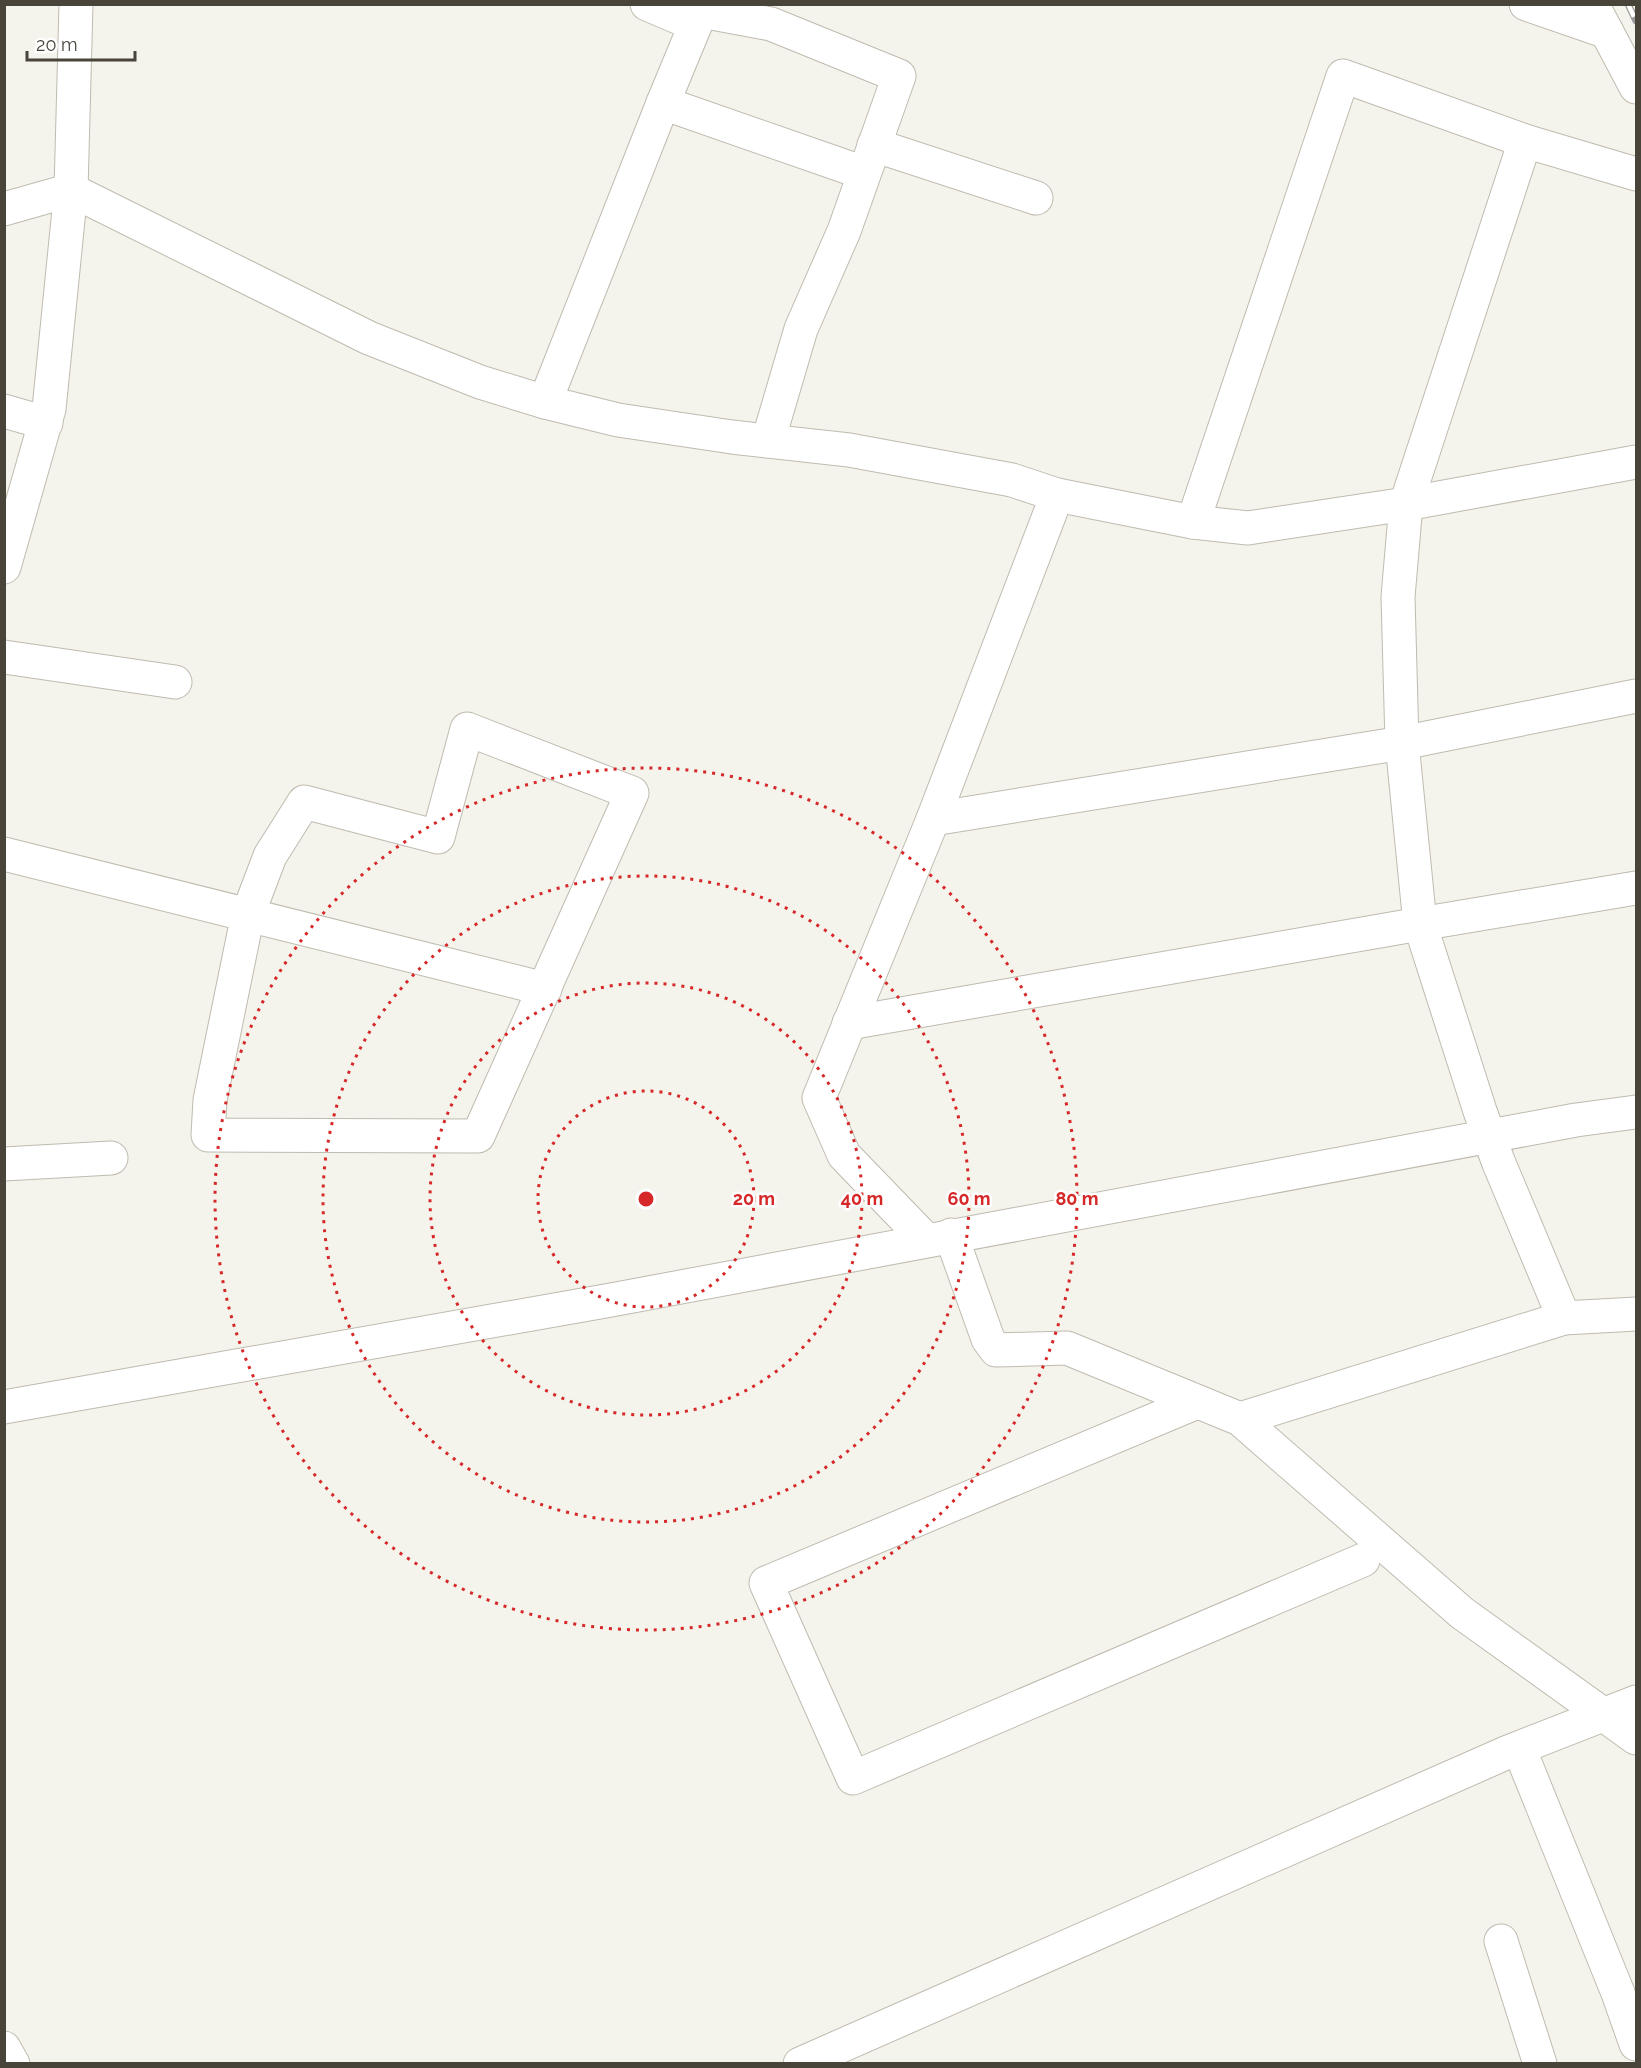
<svg xmlns="http://www.w3.org/2000/svg" width="1641" height="2068" viewBox="0 0 1641 2068" font-family="Raleway,sans-serif">
  <rect width="100%" height="100%" fill="#f4f3ec"/>
  <g fill="none" stroke-linecap="round" stroke-linejoin="round">
    <defs>
      <g id="minor">
        <polyline points="647,4 694,24"/>
        <polyline points="1526,4 1607,32"/>
        <polyline points="1592,4 1636,87"/>
        <polyline points="701,11 771,24 899,76 844,231 801,329 768,441"/>
        <polyline points="663,103 864,173"/>
        <polyline points="1525,141 1406,504 1398,597 1402,743 1420,924 1480,1111 1498,1161 1564,1318"/>
        <polyline points="874,145 1036,198"/>
        <polyline points="4,209 71,190 369,338 480,382 545,402 618,420 732,437 849,450 1012,480 1057,495 1193,522 1248,528 1406,504 1636,462"/>
        <polyline points="545,402 663,103 704,4"/>
        <polyline points="4,411 46,423"/>
        <polyline points="1193,522 1343,76 1525,141 1636,174"/>
        <polyline points="4,567 49,409 71,190 76,4"/>
        <polyline points="4,657 175,682"/>
        <polygon points="467,729 632,793 478,1136 208,1135 210,1100 248,914 270,856 304,802 438,837"/>
        <polyline points="933,819 1402,743 1636,696"/>
        <polyline points="4,854 545,989"/>
        <polyline points="849,1023 1420,924 1636,888"/>
        <polyline points="4,1164 111,1158"/>
        <polyline points="951,1235 988,1339 996,1350 1067,1348 1240,1419 1462,1613 1636,1738"/>
        <polyline points="926,1240 844,1155 819,1098 933,819 1057,495"/>
        <polyline points="1197,1402 766,1583 853,1778 1363,1560"/>
        <polyline points="4,1407 611,1300 1576,1120 1636,1112"/>
        <polyline points="1240,1419 1564,1318 1636,1314"/>
        <polyline points="1519,1748 1618,1993 1636,2044"/>
        <polyline points="1501,1941 1540,2064"/>
        <polyline points="4,2048 13,2064"/>
        <polyline points="800,2064 1508,1752 1636,1702"/>
      </g>
    </defs>
    <use href="#minor" stroke="#bfbbaf" stroke-width="35"/>
    <use href="#minor" stroke="#fff" stroke-width="33"/>
    <defs>
      <polyline id="rail" points="1628,4 1636,21"/>
    </defs>
    <use href="#rail" stroke="#999" stroke-width="7"/>
    <use href="#rail" stroke="#fff" stroke-width="4.5" stroke-dasharray="14" stroke-linecap="butt"/>
  </g>
  <g fill="none" stroke="#d62828" stroke-width="3" stroke-dasharray="3 6">
    <circle cx="646" cy="1199" r="108"/>
    <circle cx="646" cy="1199" r="216"/>
    <circle cx="646" cy="1199" r="323"/>
    <circle cx="646" cy="1199" r="431"/>
  </g>
  <circle cx="646" cy="1199" r="9" fill="#d62828" stroke="#fff" stroke-width="3"/>
  <g font-size="18" text-anchor="middle" font-weight="bold" fill="#d62828" stroke="#fff" stroke-width="5" stroke-linejoin="round" paint-order="stroke">
    <text x="754" y="1205">20 m</text>
    <text x="862" y="1205">40 m</text>
    <text x="969" y="1205">60 m</text>
    <text x="1077" y="1205">80 m</text>
  </g>
  <rect width="1641" height="2068" fill="none" stroke="#48443a" stroke-width="12"/>
  <path d="M27 51v9h108v-9" fill="none" stroke="#48443a" stroke-width="3"/>
  <text x="36" y="51" font-size="18" fill="#48443a" stroke="#ffffff" stroke-width="4.5" paint-order="stroke">20 m</text>
</svg>
